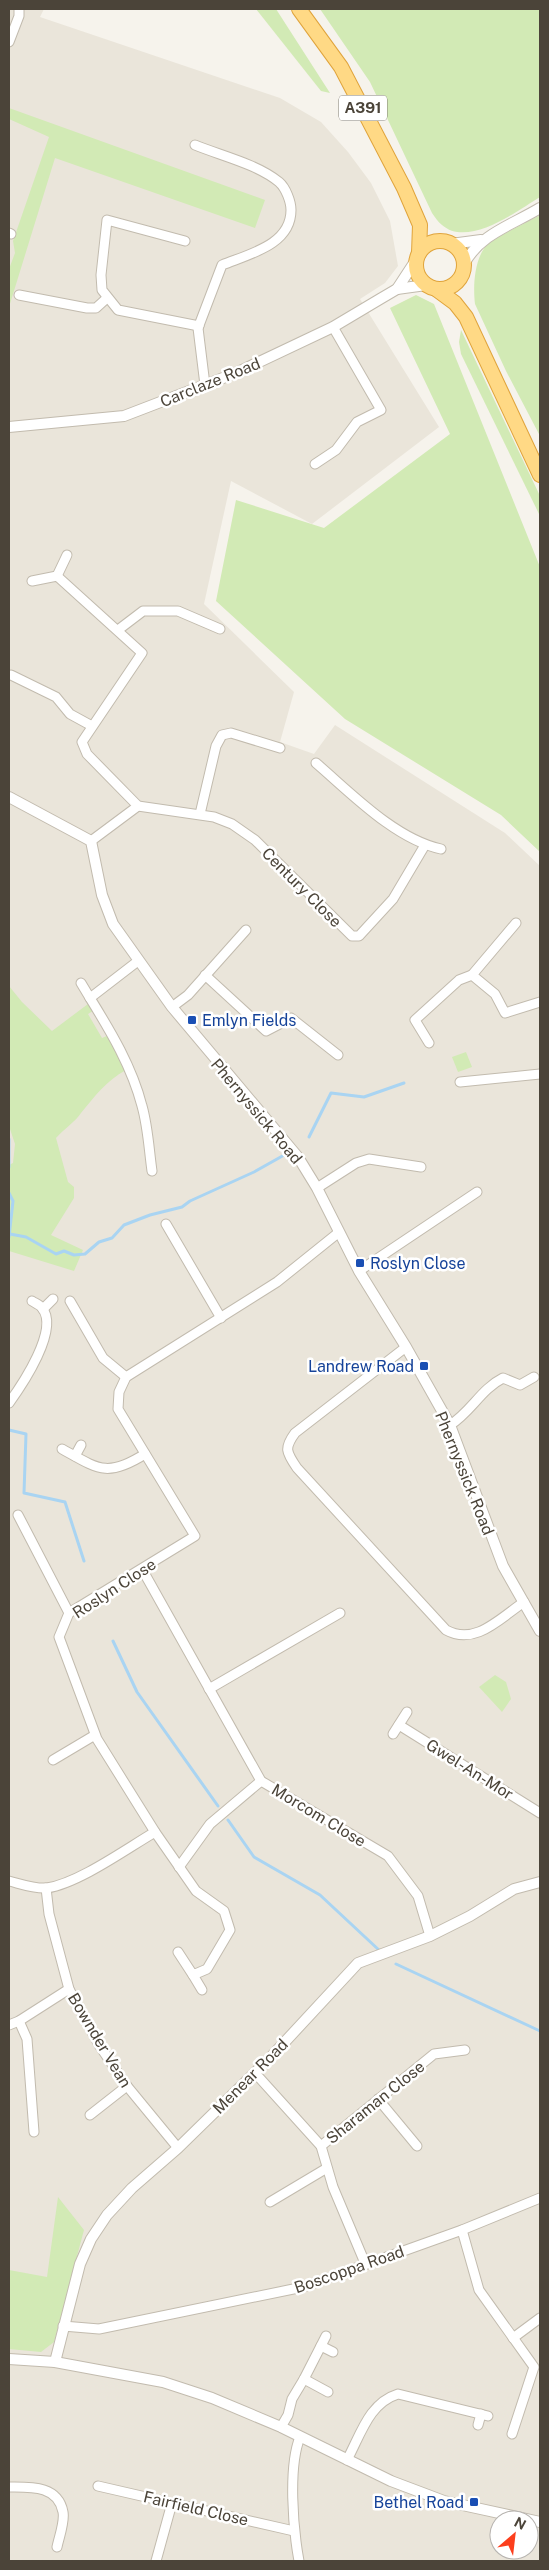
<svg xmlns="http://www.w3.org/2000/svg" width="549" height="2570" viewBox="0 0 549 2570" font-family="'Public Sans',sans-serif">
  <rect width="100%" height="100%" fill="#f6f3ec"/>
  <path fill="#eae5da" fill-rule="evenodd" d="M 9,9 L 44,9 L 40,17 L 280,98 L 321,122 L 348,152 L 371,183 L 390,221 L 398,266 L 385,283 L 360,299 L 439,427 L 312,524 L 231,481 L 204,604 L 294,692 L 280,742 L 314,754 L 335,725 L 505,833 L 540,866 L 540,2561 L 9,2561 ZM 499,2520 L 529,2520 L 529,2550 L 499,2550 Z"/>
  <g fill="#d2eab5">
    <polygon points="256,9 276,9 330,93 321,91"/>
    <path d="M 320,9 L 540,9 L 540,197 C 517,211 468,248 442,225 C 438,222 435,217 432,213 L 370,82 Z"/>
    <polygon points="9,108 265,200 255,228 55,158 9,307 9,269 15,253 13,241 49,137 9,119"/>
    <path d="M 540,215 L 540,436 L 506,371 L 475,304 C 473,287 474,262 485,247 C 491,239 530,221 540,215 Z"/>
    <polygon points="416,295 434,304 540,567 540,852 501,815 345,719 216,601 236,500 324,528 450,434 390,308"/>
    <polygon points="461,330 540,496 540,516 461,354 459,342"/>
    <path d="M 9,986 L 22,1002 L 52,1031 L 88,1004 L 93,1011 L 88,1014 L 102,1038 L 109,1035 L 126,1070 C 106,1081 95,1096 81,1113 C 76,1121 63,1130 56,1138 L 68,1182 L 74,1187 L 74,1198 L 51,1235 L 83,1250 L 74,1271 L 9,1251 L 9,1165 L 13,1163 L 15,1144 L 9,1126 Z"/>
    <polygon points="466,1052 472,1067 458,1072 452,1057"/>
    <polygon points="495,1675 506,1682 511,1699 502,1712 479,1687"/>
    <polygon points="58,2197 84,2230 54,2342 41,2352 9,2349 9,2270 47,2277"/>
  </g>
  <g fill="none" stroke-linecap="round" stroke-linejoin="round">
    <g stroke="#a9d4f2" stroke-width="3">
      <polyline points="309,1137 331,1093 364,1097 404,1083"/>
      <polyline points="9,1139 9,1167"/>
      <polyline points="9,1193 13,1201 9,1237"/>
      <polyline points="10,1234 26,1237 56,1254 64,1251 74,1255 85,1254 99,1242 112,1238 124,1225 150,1215 182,1207 190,1201 254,1172 286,1154"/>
      <polyline points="9,1430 26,1434 24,1493 65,1502 84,1561"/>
      <polyline points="113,1641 137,1692 218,1806"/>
      <polyline points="228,1820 254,1857 320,1895 380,1951"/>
      <polyline points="396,1964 540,2031"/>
    </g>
    <defs>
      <g id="minor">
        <polyline points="9,42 19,16 19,9"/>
        <path d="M 195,145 C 222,156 257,164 279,182 C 286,188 291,202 291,210 C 291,245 249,254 222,265 L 198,328 L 205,385"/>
        <polyline points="9,233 11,234"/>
        <polyline points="185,241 107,220 101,275 102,290 118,310 199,326"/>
        <polyline points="19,295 87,308 96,308 107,298"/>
        <polyline points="315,464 336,450 357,422 381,410 333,327"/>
        <polyline points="57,576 67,555"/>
        <polyline points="32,581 57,576 142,653 82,742 87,754 138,806"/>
        <polyline points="118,630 143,611 178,611 220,629"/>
        <polyline points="11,675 56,697 70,714 92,726"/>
        <path d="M 316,763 C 351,793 395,839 441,849"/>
        <polyline points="200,814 216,746 222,735 231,733 280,748"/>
        <polyline points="91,841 138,806 214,817 232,824 255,840 352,936 359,936 393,899 425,845"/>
        <path d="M 138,961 L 90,998 C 111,1032 132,1067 142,1106 C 148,1127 149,1150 152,1171"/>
        <polyline points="205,975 266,1031 291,1018 338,1055"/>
        <polyline points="472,975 516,923"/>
        <polyline points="81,983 90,998"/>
        <polyline points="172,1007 188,995 246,930"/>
        <polyline points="429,1043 415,1020 459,980 472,975 495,994 505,1013 540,1002"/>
        <polyline points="460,1082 540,1074"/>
        <polyline points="317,1188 356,1163 369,1159 421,1167"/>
        <polyline points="166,1224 221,1318"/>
        <polyline points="359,1271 477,1192"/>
        <polyline points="70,1301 103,1358 126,1377"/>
        <polyline points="43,1309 53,1299"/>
        <path d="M 406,1347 L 295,1433 C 284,1448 286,1452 297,1468 L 446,1630 C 475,1646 499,1619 524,1602"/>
        <path d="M 9,1403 C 22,1385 60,1329 42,1308 C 40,1305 35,1303 32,1301"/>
        <path d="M 450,1425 C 471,1412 481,1389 503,1378 L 520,1385 L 534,1377"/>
        <path d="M 62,1449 C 98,1469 107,1478 145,1454"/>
        <polyline points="75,1456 81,1445"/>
        <polyline points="18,1515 69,1613"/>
        <polyline points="142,1569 261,1781 388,1856 418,1896 430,1936"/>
        <polyline points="209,1689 340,1613"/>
        <polyline points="399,1725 540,1813"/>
        <polyline points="393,1734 407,1712"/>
        <polyline points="53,1760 95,1735"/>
        <polyline points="179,1867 210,1824 261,1781"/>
        <path d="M 9,1881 C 21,1884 34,1889 47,1888 C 79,1883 126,1849 155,1832"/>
        <polyline points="46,1888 49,1914 69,1989 99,2045 127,2086 178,2148"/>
        <polyline points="178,1952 193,1975 207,1969 230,1930 224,1911 196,1891 155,1832 97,1739 59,1637 69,1613 195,1536 118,1409 119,1392 126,1377 277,1282 338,1233"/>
        <polyline points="193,1975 202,1990"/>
        <polyline points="19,2021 27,2039 34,2132"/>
        <polyline points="9,2025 19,2021 69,1989"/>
        <polyline points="255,2073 321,2146 333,2187 365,2263"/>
        <polyline points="378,2099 417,2146"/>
        <polyline points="90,2115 127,2086"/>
        <polyline points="321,2146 434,2054 465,2050"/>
        <polyline points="270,2202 327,2168"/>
        <polyline points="462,2230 479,2290 534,2367 512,2434"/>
        <polyline points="63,2326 99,2329 303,2287 462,2230 540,2198"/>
        <polyline points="513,2338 540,2318"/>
        <polyline points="321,2346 333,2352"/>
        <polyline points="304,2379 328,2392"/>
        <polyline points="478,2425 481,2414"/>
        <polyline points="281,2427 288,2415 292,2399 304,2379 326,2336"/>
        <path d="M 347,2460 C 361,2434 369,2403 398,2394 L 488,2416"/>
        <polyline points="98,2486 294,2531"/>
        <path d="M 9,2487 C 30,2487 58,2485 63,2512 C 65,2522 59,2537 57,2547"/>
        <polyline points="156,2561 172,2503"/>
        <path d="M 299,2561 C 293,2528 288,2467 300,2437"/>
      </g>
      <g id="tertiary">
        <polyline points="451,244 481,240"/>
        <path d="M 464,264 C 480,234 512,225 540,208"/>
        <polyline points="397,289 426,285"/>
        <polyline points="9,427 124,416 236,373 333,327 380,299 397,289 416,260"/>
        <polyline points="9,797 91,841 102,895 113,924 172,1007 298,1157 317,1188 359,1271 406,1347 450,1425 503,1566 540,1631"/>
        <polyline points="9,2359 55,2362 163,2382 212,2398 281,2427 391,2481 444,2501 540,2522"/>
        <polyline points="55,2362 80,2264 91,2239 107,2215 132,2188 178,2148 269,2059 358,1963 430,1936 470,1916 514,1889 540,1882"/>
      </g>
      <g id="trunk">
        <polyline points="299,9 341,67 404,188 420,225 419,253"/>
        <circle cx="440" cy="265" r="24"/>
        <polyline points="436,289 455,303 466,317 540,475"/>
      </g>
    </defs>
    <use href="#minor" stroke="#c2bbae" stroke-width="11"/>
    <use href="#tertiary" stroke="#c2bbae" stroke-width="12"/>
    <use href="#trunk" stroke="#e0a43c" stroke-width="16"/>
    <use href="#minor" stroke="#fff" stroke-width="9"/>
    <use href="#tertiary" stroke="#fff" stroke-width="10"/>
    <use href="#trunk" stroke="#ffd985" stroke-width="14"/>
  </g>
  <g fill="#1a4fb4" stroke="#fff" stroke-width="2">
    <rect x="187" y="1015" width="10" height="10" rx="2.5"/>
    <rect x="355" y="1258" width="10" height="10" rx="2.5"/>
    <rect x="419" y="1361" width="10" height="10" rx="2.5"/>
    <rect x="469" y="2497" width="10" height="10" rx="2.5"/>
  </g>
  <g text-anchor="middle" stroke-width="5" stroke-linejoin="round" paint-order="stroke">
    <rect fill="#fff" stroke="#817c74" stroke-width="1" x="339" y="95.5" width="48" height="25" rx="4"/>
    <g font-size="15" font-weight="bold" fill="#4b4439">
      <text x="363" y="113">A391</text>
    </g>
    <g font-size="16" fill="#4b4439" stroke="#fff">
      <text transform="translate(210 382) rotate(-22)" y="6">Carclaze Road</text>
      <text transform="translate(302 887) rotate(45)" y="6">Century Close</text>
      <text transform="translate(257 1111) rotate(50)" y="6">Phernyssick Road</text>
      <text transform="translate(465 1473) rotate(68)" y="6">Phernyssick Road</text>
      <text transform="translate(114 1588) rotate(-33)" y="6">Roslyn Close</text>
      <text transform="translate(470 1769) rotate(32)" y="6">Gwel-An-Mor</text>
      <text transform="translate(319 1815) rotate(31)" y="6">Morcom Close</text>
      <text transform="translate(100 2040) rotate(59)" y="6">Bownder Vean</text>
      <text transform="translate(250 2076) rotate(-45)" y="6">Menear Road</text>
      <text transform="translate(375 2102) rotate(-39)" y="6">Sharaman Close</text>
      <text transform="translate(349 2269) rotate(-19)" y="6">Boscoppa Road</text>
      <text transform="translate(196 2508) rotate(13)" y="6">Fairfield Close</text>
    </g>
    <g font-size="16" fill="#164399" stroke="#fff" text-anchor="start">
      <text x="202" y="1026">Emlyn Fields</text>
      <text x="370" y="1269">Roslyn Close</text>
      <text x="414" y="1372" text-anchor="end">Landrew Road</text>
      <text x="464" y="2508" text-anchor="end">Bethel Road</text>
    </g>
  </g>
  <rect width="549" height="2570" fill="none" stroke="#4b4439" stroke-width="20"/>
  <g transform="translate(514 2535) rotate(28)"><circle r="24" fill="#ffffff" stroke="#b7b4b0"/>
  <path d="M0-4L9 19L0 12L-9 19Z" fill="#fc3f1d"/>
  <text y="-8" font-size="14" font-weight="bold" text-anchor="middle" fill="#4b4439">N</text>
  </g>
</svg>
